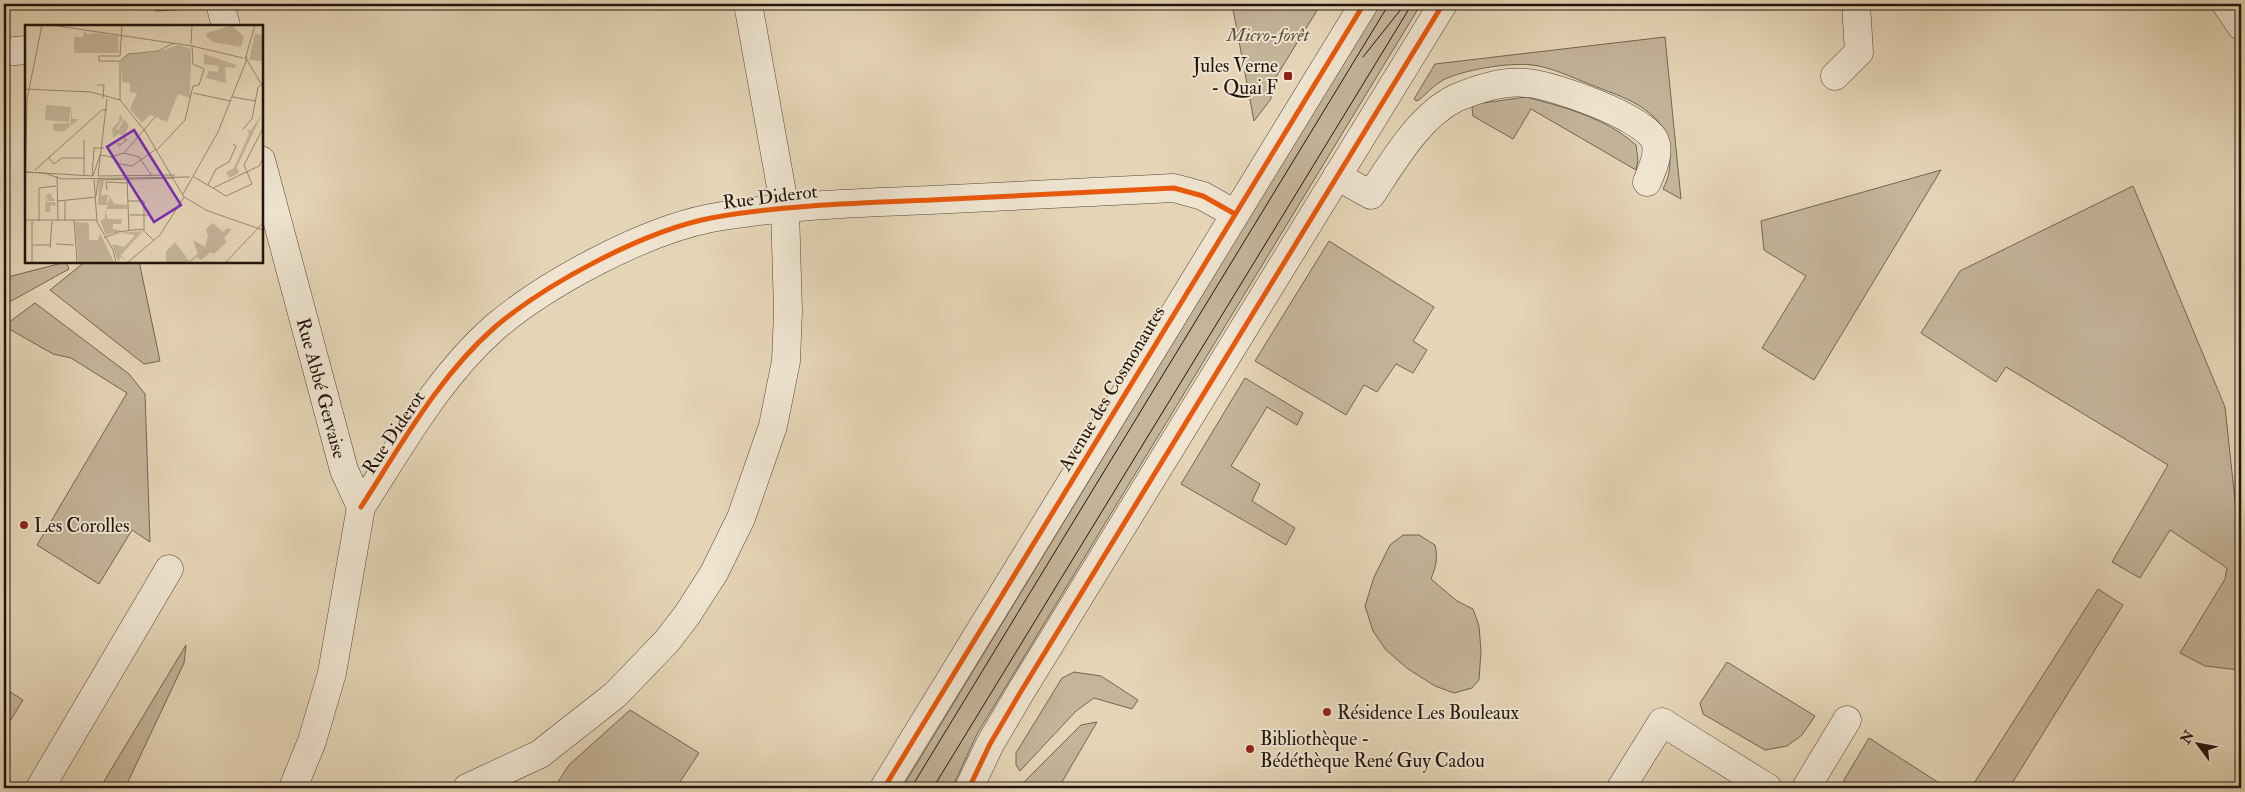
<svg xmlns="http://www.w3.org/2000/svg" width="2245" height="792" viewBox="0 0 2245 792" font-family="'IM FELL Double Pica',serif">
  <rect width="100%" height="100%" fill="#e5d5b6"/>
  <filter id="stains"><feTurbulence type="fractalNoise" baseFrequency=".004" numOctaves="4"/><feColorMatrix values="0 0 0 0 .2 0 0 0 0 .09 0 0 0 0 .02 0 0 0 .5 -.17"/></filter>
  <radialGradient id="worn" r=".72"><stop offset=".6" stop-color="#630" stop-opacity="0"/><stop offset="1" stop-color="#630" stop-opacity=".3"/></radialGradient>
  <g fill="#c4b499" stroke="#726452">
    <polygon points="155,4 191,4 190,9 156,11"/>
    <polygon points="1232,4 1321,4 1271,85 1271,99 1254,121"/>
    <polygon points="1379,4 1421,4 977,734 952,788 902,788"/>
    <path d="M 1665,37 L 1681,199 L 1663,189 C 1670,175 1671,165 1669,149 C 1665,108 1622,97 1589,84 C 1571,77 1551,67 1532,65 C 1509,62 1463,70 1443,80 C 1434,85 1426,94 1419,100 L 1416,101 L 1414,99 L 1435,64 Z"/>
    <path d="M 1526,97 C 1564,107 1606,118 1636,145 L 1638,160 L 1636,170 L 1531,109 L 1513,139 L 1473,116 L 1472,108 L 1476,104 Z"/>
    <polygon points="1941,170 1814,380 1762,348 1806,276 1764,250 1761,221"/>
    <polygon points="2133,186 2225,407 2241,556 2239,670 2205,666 2180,653 2225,579 2227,568 2170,530 2140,578 2112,562 2168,465 2006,367 1996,382 1921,333 1960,271"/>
    <polygon points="1329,241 1434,307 1413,341 1427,350 1413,373 1396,364 1377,392 1364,385 1346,415 1255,361"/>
    <polygon points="86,261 139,261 160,361 144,364 50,290"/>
    <polygon points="66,262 69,269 4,305 4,278"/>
    <polygon points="35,303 129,374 145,394 150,542 132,530 99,584 37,545 127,393 71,358 53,354 4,326"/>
    <polygon points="1245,378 1303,413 1297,425 1267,407 1231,466 1260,484 1252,501 1295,528 1286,545 1181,484"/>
    <path d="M 1403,535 L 1419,535 L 1435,545 C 1438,557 1436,567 1431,579 L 1457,601 L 1473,609 L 1479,626 L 1481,651 L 1479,680 L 1472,688 L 1454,693 L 1435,686 L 1408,669 L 1386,650 L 1373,631 L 1365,606 L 1374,577 L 1390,545 Z"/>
    <polygon points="2098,589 2123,605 2009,788 1971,788"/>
    <polygon points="186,645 184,663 125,788 100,788"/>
    <polygon points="1727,662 1815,716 1802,735 1787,746 1765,750 1703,714 1700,703"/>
    <polygon points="1074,672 1101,676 1138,700 1132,709 1094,698 1076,711 1020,771 1016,765 1016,753 1062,678"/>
    <polygon points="4,688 23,700 4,731"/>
    <polygon points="630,710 699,753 676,788 554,788 569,765"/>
    <polygon points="1097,722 1059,787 1060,788 1029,788 1023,783 1081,725"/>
    <polygon points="1869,738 1947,788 1845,788 1844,780"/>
  </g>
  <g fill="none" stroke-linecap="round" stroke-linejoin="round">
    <defs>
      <g id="minor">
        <polyline points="220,4 226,26"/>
        <polyline points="2226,4 2241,26"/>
        <polyline points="4,52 26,50"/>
        <polyline points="1835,76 1859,52 1856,4"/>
        <polyline points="261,160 344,470 361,507 332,673 312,741 293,788"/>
        <path d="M 1337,176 L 1371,195 C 1393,162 1419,116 1456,98 C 1477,89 1504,80 1527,83 C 1553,85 1641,116 1654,139 C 1661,152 1652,170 1647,182"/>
        <path d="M 361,507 C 401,445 439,376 495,327 C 547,283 644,231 711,218 C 783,205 858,203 931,200 C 1012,196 1093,192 1174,188 L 1203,196 L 1235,214"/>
        <polyline points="40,788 169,569"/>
        <polyline points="467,788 540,754 615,695 667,641 687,615 714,573 741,518 773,426 786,361 788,311 785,209 748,4"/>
        <polyline points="884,788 1364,4"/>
        <polyline points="969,788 990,744 1020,693 1443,4"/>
        <polyline points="1621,788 1662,722 1768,788"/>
        <polyline points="1806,788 1847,720"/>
      </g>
    </defs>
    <use href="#minor" stroke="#524436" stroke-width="29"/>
    <use href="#minor" stroke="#eee4d0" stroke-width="28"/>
    <g stroke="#21140c" stroke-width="1">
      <polyline points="1363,57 1402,8"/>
      <polyline points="911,788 1389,4"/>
      <polyline points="933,788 1412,4"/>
    </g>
    <defs>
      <g id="cycleway">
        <path d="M 361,507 C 401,445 439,376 495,327 C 547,283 644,231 711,218 C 783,205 858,203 931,200 C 1012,196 1093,192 1174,188 L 1203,196 L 1235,214"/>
        <polyline points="884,788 1364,4"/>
        <polyline points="969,788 990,744 1020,693 1443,4"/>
      </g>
    </defs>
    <use href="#cycleway" stroke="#eee4d0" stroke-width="8"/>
    <use href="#cycleway" stroke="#e8590c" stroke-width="5"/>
  </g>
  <g fill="#8f2418" stroke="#eee4d0" stroke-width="2">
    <rect x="1283" y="71" width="10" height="10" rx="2.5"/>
    <circle cx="24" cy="525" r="5"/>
    <circle cx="1327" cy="712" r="5"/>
    <circle cx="1250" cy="749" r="5"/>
  </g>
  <g text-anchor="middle" stroke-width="4" stroke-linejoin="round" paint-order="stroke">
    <g font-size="19" font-style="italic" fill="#5a4c3d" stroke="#eee4d0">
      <text x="1268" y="41">Micro-forêt</text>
    </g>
    <g font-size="19" fill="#21140c" stroke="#eee4d0" text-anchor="start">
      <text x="1278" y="72" text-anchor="end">Jules Verne<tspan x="1278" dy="22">- Quai F</tspan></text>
      <text x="34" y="532">Les Corolles</text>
      <text x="1337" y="719">Résidence Les Bouleaux</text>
      <text x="1260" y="745">Bibliothèque -<tspan x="1260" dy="22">Bédéthèque René Guy Cadou</tspan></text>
    </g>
    <g font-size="19" fill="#21140c" stroke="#eee4d0">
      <text transform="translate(770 196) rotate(-7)" y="7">Rue Diderot</text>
      <text transform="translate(322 388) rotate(75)" y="7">Rue Abbé Gervaise</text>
      <text transform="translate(1111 388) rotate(-59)" y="7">Avenue des Cosmonautes</text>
      <text transform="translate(393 432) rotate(-56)" y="7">Rue Diderot</text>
    </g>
  </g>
  <g transform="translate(25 25)">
    <rect width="238" height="238" fill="#e5d5b6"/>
    <path d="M 207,0 L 219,12 L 216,22 L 188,17 L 181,11 L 182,8 ZM 59,6 L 63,10 L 69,8 L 93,11 L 94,28 L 49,28 L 49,12 L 58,12 ZM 230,9 L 237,10 L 237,36 L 224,35 ZM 154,20 L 166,24 L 165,73 L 153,69 L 142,97 L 125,90 L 117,98 L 105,84 L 112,68 L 105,67 L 105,58 L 97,57 L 96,36 L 102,29 L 131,27 ZM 179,29 L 211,40 L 210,43 L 200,42 L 201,58 L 181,53 L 184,46 L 193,47 L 194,41 L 179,39 ZM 21,80 L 46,82 L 44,97 L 20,95 ZM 47,81 L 47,94 L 54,94 L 38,107 L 42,103 L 37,107 L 28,105 L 28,99 L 44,98 L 45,102 ZM 95,89 L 98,94 L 91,104 L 93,105 L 99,94 L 104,101 L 99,111 L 103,115 L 94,122 L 91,118 L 98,118 L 99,112 L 94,109 L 88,113 L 87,104 L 94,96 ZM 237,89 L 212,142 L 214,148 L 204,153 L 201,147 L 209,143 L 224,109 L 222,104 L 225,106 ZM 74,156 L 79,156 L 76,170 L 83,170 L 81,179 L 84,175 L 85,179 L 84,170 L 89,179 L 102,180 L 102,184 L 81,184 L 83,180 L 73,180 ZM 25,168 L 30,176 L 23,176 L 23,172 L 21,175 L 23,177 L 30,177 L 31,181 L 26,180 L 25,187 L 20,187 L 21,170 ZM 80,186 L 83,194 L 97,194 L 96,199 L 88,199 L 88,204 L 96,205 L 81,210 L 75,196 L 80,193 ZM 50,197 L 64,198 L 64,215 L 73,215 L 75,208 L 89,237 L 53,237 ZM 188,198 L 198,207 L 202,203 L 207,204 L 199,213 L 202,217 L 189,229 L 186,227 L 176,235 L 172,232 L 165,237 L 141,237 L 141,226 L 150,217 L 164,236 L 173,229 L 168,215 L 180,222 L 183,211 L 181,204 ZM 118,206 L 96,230 L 102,237 L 96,232 L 93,237 L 87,219 L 99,222 L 110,210 L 97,208 L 84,212 L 93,208 Z" fill="#c4b499"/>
    <path fill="none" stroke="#978872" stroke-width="1" d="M 26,0 L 167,21 L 218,33M 166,19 L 167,0M 95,31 L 74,31 L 74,36 L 95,36 L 103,29 L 133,26 L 149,18M 95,31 L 97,0M 221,31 L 230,0M 222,35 L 238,62M 95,37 L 95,75M 72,60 L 79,60 L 78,73M 0,64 L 66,67 L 95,75M 168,68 L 206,76M 207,72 L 231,76M 82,74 L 73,151 L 150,150M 95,75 L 120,106 L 159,172 L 183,186 L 238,205M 218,104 L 227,94 L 233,62 L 238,59M 132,125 L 160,95 L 168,61 L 174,60 L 179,44 L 168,39 L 167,21M 99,128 L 114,132 L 127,151M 76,130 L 86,132 L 99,128 L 130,92M 23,132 L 29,139 L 37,133 L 59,133M 86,132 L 95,139 L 107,141 L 131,124M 10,145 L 77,85 L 82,85M 0,147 L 19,148 L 37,154 L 165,152M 1,147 L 68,151 L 75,130M 32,151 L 33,196M 59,151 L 59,115M 67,151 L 69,123 L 79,123M 169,152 L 188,163 L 234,141 L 238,134M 69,154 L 72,197 L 88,225 L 91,237M 102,154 L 104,206M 73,155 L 149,153M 183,160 L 191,144 L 204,137 L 211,121 L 208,119M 188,163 L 201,171 L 227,159 L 219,140 L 238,103M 82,165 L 81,157 L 102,158M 158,169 L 193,107 L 222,34 L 221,31 L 220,35M 71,171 L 73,155M 33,176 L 71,172M 40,176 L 40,196M 103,176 L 119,176 L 119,205M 0,179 L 2,74 L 17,0M 105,190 L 123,190M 0,195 L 71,195M 49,195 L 52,237M 14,196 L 14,163 L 31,161M 79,213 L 92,207 L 117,204 L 128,215M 31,219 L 49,220M 8,220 L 26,220M 25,223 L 27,196M 7,237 L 7,196M 103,237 L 135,210 L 159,172M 201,237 L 238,198"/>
    <path fill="#7b2cbf" fill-opacity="0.15" stroke="#7b2cbf" stroke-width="2.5" d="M 109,105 L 156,180 L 129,197 L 82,122 Z"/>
    <rect width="238" height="238" fill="none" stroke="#21140c" stroke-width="2.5"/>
  </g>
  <rect width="2245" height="792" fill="none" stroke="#e5d5b6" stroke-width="20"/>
  <rect x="5" y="5" width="2235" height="782" fill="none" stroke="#21140c" stroke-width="2.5"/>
  <rect x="10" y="10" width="2225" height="772" fill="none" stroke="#21140c"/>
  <g transform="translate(2198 744) rotate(302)" stroke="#eee4d0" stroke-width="4" paint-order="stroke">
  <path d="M0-4L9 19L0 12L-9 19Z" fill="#21140c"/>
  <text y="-8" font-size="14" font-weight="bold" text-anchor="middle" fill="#21140c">N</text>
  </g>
  <rect width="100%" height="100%" filter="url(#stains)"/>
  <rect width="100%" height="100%" fill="url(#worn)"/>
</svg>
